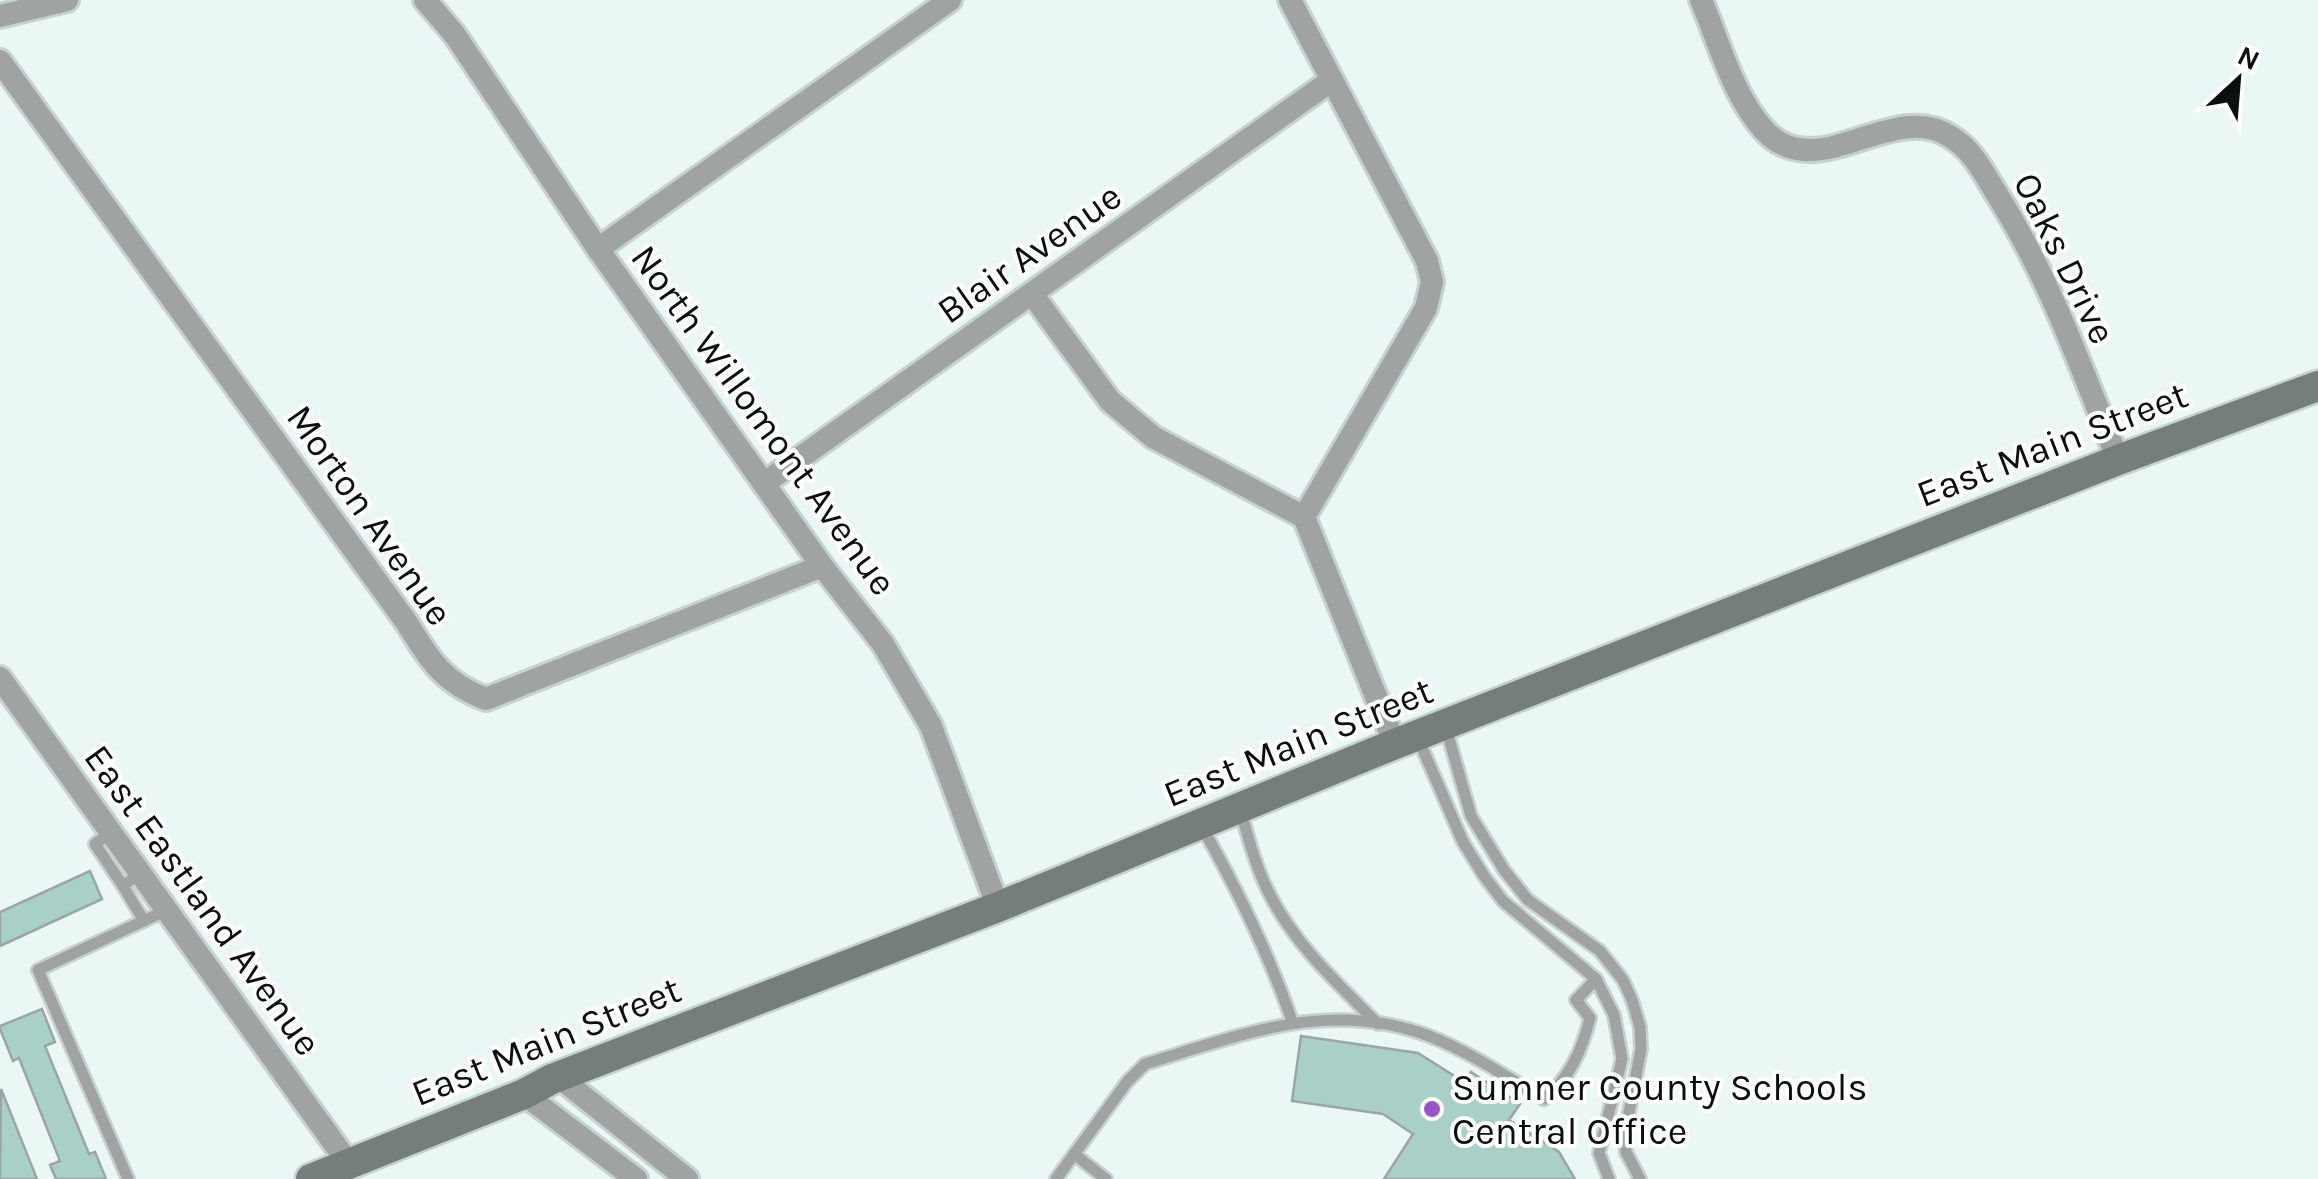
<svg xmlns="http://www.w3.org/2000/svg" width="2318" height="1179" viewBox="0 0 2318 1179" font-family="Karla,sans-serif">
  <rect width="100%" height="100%" fill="#eaf7f4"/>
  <g fill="#a9d0c8" stroke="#9aa6a3" stroke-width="2.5">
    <polygon points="90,871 102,899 0,946 0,912"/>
    <polygon points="42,1009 55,1042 45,1046 89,1154 95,1152 106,1179 56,1179 50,1165 60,1161 19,1058 13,1061 0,1029 0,1026"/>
    <polygon points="1301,1036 1418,1053 1464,1082 1471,1072 1520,1104 1509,1120 1559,1152 1575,1179 1384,1179 1413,1134 1383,1114 1292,1101"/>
    <polygon points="1,1089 37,1179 0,1179"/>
  </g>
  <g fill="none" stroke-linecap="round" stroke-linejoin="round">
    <defs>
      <g id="lane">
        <polyline points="1446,728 1471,816 1504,870 1528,900 1600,951 1623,980 1632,1000 1640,1027 1641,1049 1625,1134 1626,1152 1640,1179"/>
        <polyline points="1417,736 1463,842 1484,876 1503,901 1596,979 1614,1015 1622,1059 1599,1153 1609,1179"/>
        <path d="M 1240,809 C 1248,836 1255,865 1268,891 C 1293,943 1338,984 1378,1024"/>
        <path d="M 1202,827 C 1237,889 1269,954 1292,1021"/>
        <polyline points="111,832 95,844 123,886 140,873"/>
        <polyline points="123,886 144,921"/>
        <polyline points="1074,1154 1106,1179"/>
        <polyline points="128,1179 38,970 167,910"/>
        <path d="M 1056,1179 L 1127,1082 L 1145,1064 C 1241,1035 1330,998 1429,1036 C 1470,1052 1507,1077 1544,1099 C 1570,1078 1582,1050 1590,1018 L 1576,1000 L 1596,979"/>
      </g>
      <g id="street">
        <polyline points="425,0 455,35 598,249 822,566 883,644 931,726 998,907"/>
        <polyline points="1290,0 1427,261 1432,282 1426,308 1304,517 1395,744"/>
        <path d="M 1701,0 C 1719,42 1733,96 1764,130 C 1817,188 1892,98 1951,137 C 1974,151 1984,174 1998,196 C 2050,279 2082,370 2118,460"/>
        <polyline points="0,16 67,0"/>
        <path d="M 0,61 L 407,623 C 430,661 444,683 486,699 L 822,566"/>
        <polyline points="598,249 950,0"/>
        <polyline points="1032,294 1110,401 1153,437 1304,517"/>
        <polyline points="766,482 1332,80"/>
        <polyline points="0,678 349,1164"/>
        <polyline points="559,1077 687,1179"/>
        <polyline points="524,1094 636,1179"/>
      </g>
      <polyline id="secondary" points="311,1179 524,1094 552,1079 998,907 1395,744 2118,460 2318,386"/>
    </defs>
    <use href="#lane" stroke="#c6d2cf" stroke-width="16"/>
    <use href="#street" stroke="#c6d2cf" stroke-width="28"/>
    <use href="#secondary" stroke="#c6d2cf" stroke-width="35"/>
    <use href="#lane" stroke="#9fa4a3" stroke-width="11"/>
    <use href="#street" stroke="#9fa4a3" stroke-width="22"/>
    <use href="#secondary" stroke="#767e7c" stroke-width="30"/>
  </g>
  <circle fill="#9754ca" stroke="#fff" stroke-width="4" cx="1432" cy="1109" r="10"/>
  <g text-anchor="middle" stroke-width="8" stroke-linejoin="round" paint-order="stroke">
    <g font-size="38" fill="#0b0f0e" stroke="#fff">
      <text transform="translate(1029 253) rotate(-35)" y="13">Blair Avenue</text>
      <text transform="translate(2065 258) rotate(64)" y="13">Oaks Drive</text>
      <text transform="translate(764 420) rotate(54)" y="13">North Willomont Avenue</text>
      <text transform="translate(2052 444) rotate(-21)" y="13">East Main Street</text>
      <text transform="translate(370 515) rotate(55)" y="13">Morton Avenue</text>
      <text transform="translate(1298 742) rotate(-22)" y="13">East Main Street</text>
      <text transform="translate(203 900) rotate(54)" y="13">East Eastland Avenue</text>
      <text transform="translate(546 1041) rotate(-22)" y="13">East Main Street</text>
    </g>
    <g font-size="38" fill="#0b0f0e" stroke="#fff" text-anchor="start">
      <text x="1452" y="1100">Sumner County Schools<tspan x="1452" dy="44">Central Office</tspan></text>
    </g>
  </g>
  <g transform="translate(2238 80) rotate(26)" stroke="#ffffff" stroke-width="8" paint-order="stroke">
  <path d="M0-8L18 38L0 25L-18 38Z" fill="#0b0f0e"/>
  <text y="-15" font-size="28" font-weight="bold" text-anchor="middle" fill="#0b0f0e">N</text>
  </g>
</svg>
